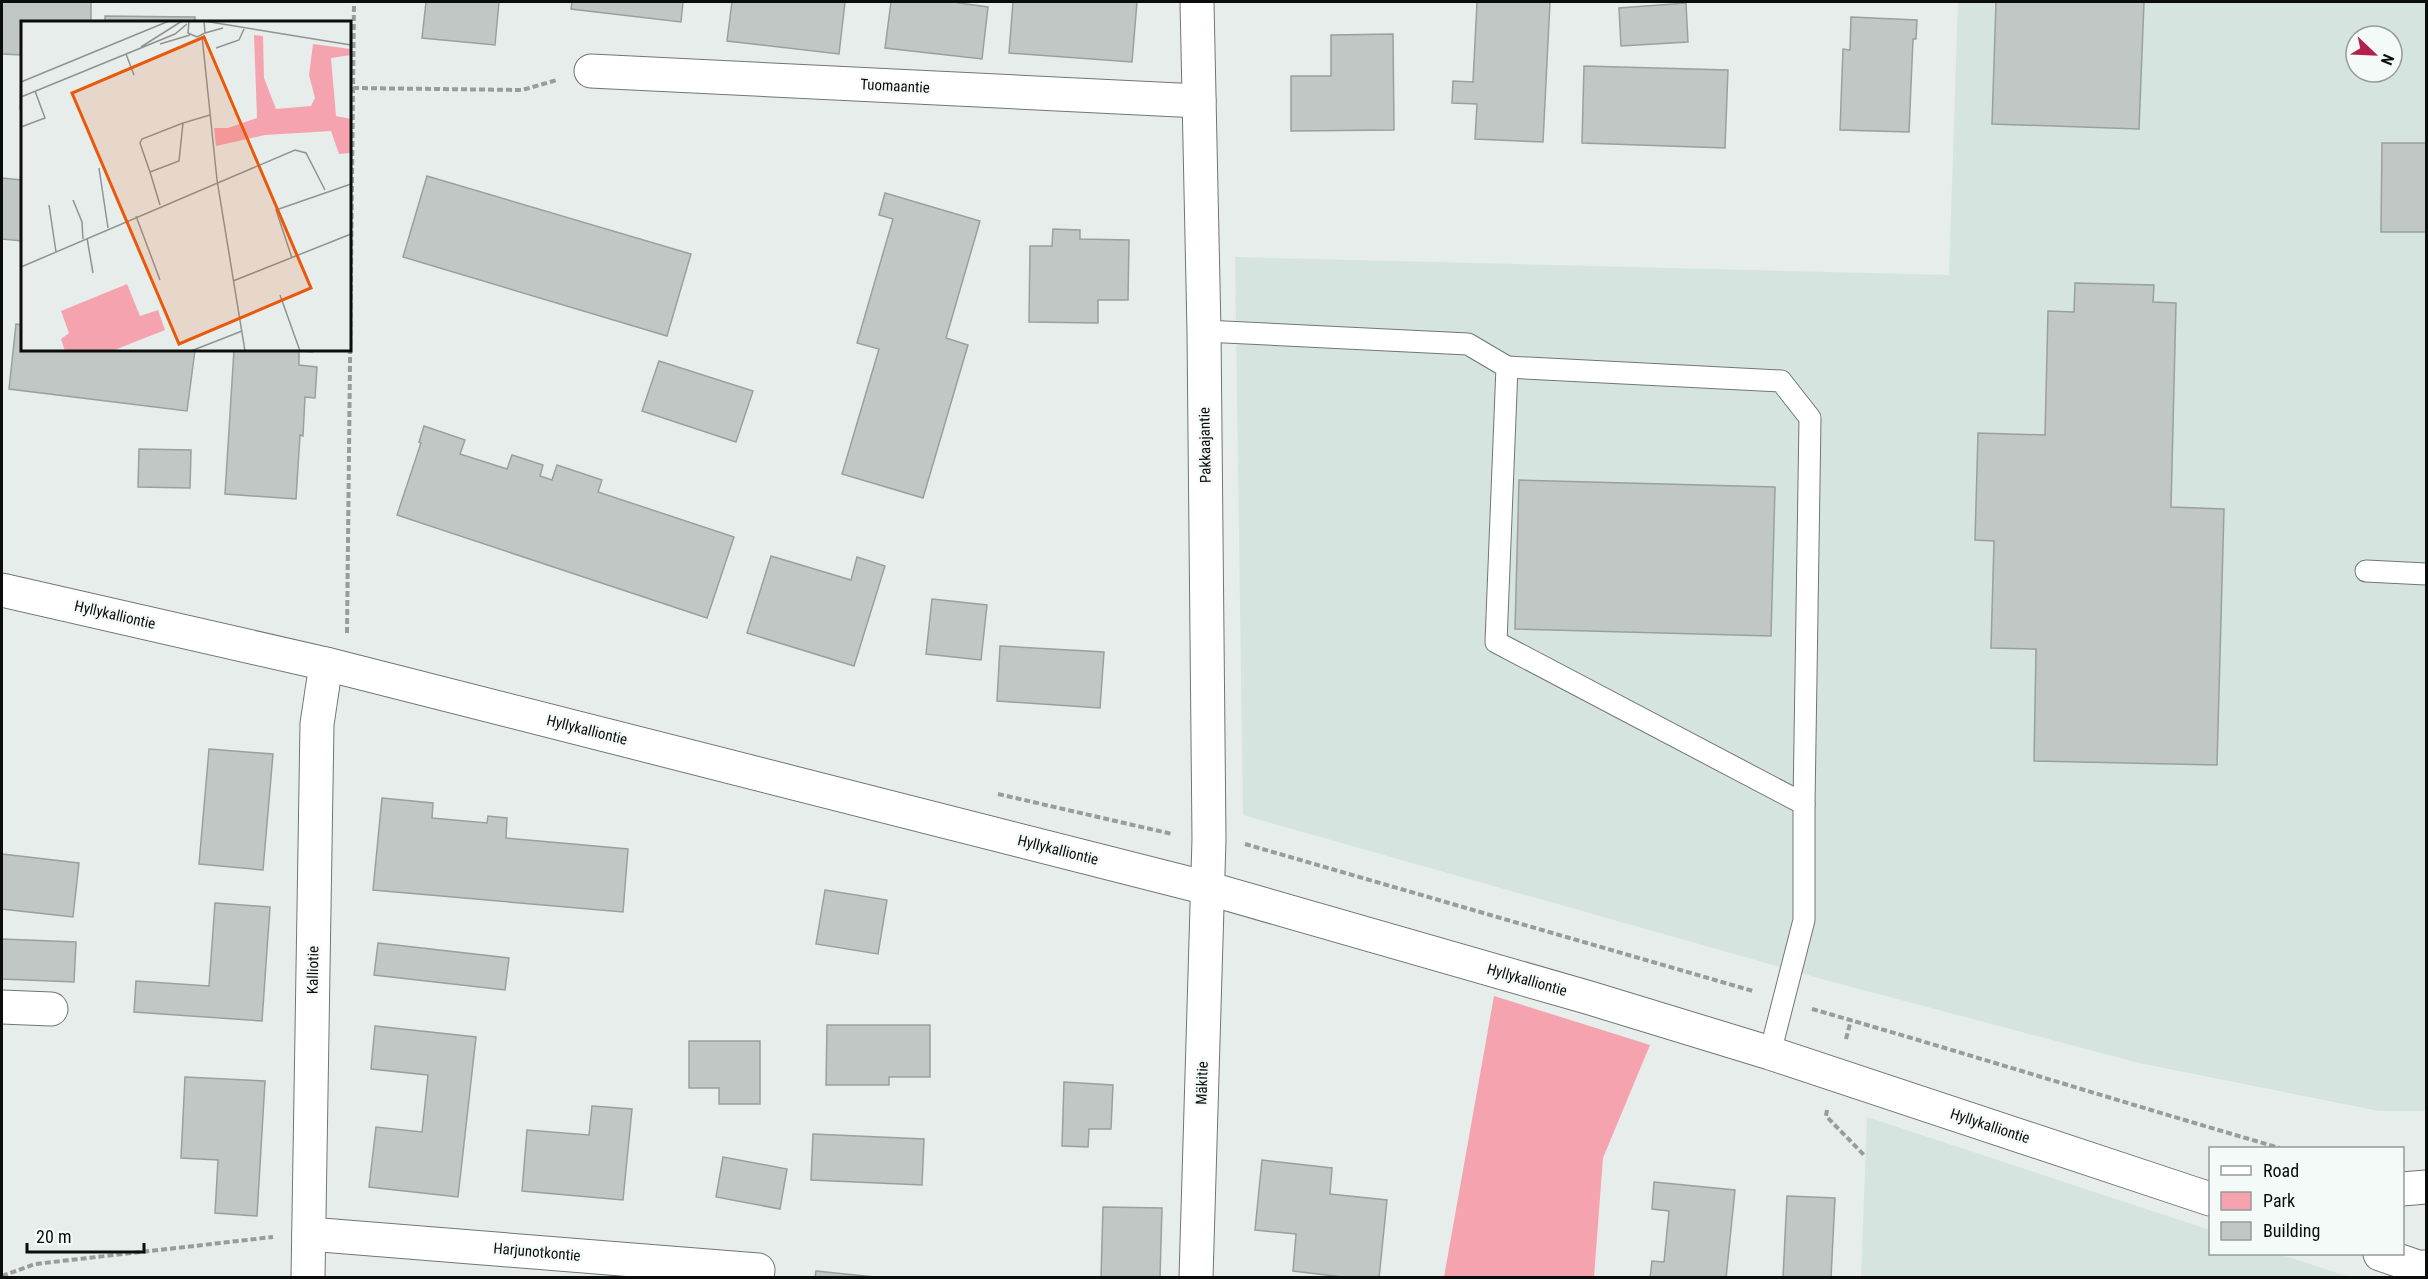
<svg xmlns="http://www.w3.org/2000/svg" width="2428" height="1279" viewBox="0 0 2428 1279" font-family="'Roboto Condensed',sans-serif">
  <rect width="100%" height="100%" fill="#e7edeb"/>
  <g fill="#d5e4de" fill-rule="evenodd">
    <path d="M 1958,2 L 2426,2 L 2426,1109 L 2423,1111 L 2379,1111 L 2139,1063 L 1829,981 L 1243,815 L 1235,257 L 1949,275 ZM 2356,36 L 2392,36 L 2392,72 L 2356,72 Z"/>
    <polygon points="1867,1117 2210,1230 2210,1254 2279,1254 2350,1277 1861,1277"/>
  </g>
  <polygon fill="#f5a4af" points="1494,996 1650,1045 1603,1158 1594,1277 1444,1277"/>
  <g fill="#c1c7c5" stroke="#9aa09e" stroke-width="1.5">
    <polygon points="2,2 91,2 91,22 22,22 22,109 20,109 22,55 2,54"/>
    <polygon points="426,2 499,2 495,45 422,38"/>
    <polygon points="572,2 683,2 681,22 571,9"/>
    <polygon points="732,2 845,2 839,54 727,41"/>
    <polygon points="891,2 960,2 959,3 988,7 982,59 885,48"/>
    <polygon points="1013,2 1137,2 1132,62 1009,53"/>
    <polygon points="1477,2 1550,2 1543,142 1475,139 1477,104 1452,103 1453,81 1473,82"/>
    <polygon points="1996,2 2144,2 2139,129 1992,124"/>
    <polygon points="1686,3 1688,42 1621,46 1619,8"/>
    <polygon points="105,16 195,17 195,22 105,22"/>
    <polygon points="1851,17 1917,20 1916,39 1913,39 1909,132 1840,130 1843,49 1850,50"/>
    <polygon points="1393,34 1394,130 1291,131 1291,76 1331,76 1331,35"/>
    <polygon points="1584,66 1728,70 1725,148 1582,143"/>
    <polygon points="2382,143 2426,143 2426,232 2381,232"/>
    <polygon points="427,176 691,254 667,336 403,257"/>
    <polygon points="2,178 22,180 22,241 2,239"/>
    <polygon points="885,193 980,221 946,338 968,345 923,498 842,474 879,349 857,343 893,219 879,215"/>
    <polygon points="1053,229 1080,230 1080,239 1129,240 1128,300 1098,300 1098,323 1029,322 1030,246 1052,246"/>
    <polygon points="2075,283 2154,285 2153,302 2176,303 2171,507 2224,509 2217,765 2034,761 2036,649 1991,648 1994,541 1975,540 1978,433 2045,435 2048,311 2074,312"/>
    <polygon points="16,324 22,325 22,350 195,350 187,411 9,389"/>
    <polygon points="234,350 312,350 312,352 299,351 299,365 317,367 315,398 305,397 303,436 300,435 296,499 225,494"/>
    <polygon points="659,361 753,391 736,442 642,411"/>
    <polygon points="424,426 465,440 460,454 507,469 512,455 543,465 540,476 552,480 557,465 602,480 598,492 734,537 707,618 397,515 421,443 419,442"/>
    <polygon points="139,449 191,450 190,488 138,487"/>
    <polygon points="1519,480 1775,487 1771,636 1515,629"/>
    <polygon points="771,556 851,580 857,557 885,566 854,666 747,633"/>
    <polygon points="932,599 987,605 981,660 926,654"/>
    <polygon points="1000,646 1104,652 1100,708 997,701"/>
    <polygon points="209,749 273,754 263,870 199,864"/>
    <polygon points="382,798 433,803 432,818 487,823 488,816 507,818 506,838 628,849 623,912 373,890"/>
    <polygon points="2,854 79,863 73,917 2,909"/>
    <polygon points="825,890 887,900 878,954 816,944"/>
    <polygon points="215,903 270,907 262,1021 134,1012 136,981 209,986"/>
    <polygon points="2,939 76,942 74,982 2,979"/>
    <polygon points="378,943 509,958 505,990 374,975"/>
    <polygon points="827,1025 930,1025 930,1077 889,1077 889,1085 826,1085"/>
    <polygon points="375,1026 476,1037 458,1197 369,1187 376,1127 422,1132 428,1075 371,1069"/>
    <polygon points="689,1041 760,1041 760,1104 719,1104 719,1088 689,1088"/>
    <polygon points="185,1077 265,1081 257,1216 215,1213 218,1160 181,1158"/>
    <polygon points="1064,1082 1113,1085 1111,1129 1089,1129 1088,1147 1062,1146"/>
    <polygon points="592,1106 632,1109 623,1200 522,1191 527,1130 589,1135"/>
    <polygon points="813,1134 924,1139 922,1185 811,1180"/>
    <polygon points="723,1157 787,1169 780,1209 716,1197"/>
    <polygon points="1262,1160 1332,1168 1330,1194 1387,1200 1379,1278 1351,1278 1293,1271 1296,1234 1255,1230"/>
    <polygon points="1654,1182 1735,1190 1726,1278 1650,1278 1652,1261 1664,1262 1669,1211 1652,1209"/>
    <polygon points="1787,1196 1835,1198 1831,1278 1783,1278"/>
    <polygon points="1103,1207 1162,1208 1160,1278 1101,1278"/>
    <polygon points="816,1271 885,1278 815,1278"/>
  </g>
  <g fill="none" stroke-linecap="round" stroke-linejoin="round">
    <defs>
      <g id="service">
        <polyline points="1204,331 1468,344 1507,367 1496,642 1804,804 1804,920 1770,1053"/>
        <polyline points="1507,367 1781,381 1810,418 1804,804"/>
        <polyline points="2366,571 2426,574"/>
      </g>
      <g id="minor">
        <polyline points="591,71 1199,101"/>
        <polyline points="2,1007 51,1009"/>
        <polyline points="309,1234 758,1270 757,1278"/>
        <polyline points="308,1278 317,724 326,664"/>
        <polyline points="1196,1278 1209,839 1204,331 1197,2"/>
      </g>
      <g id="secondary">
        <polyline points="2,590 326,664 1207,888 1590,998 1770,1053 2210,1199"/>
        <polyline points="2402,1189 2426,1187"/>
        <polyline points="2380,1254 2418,1267 2426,1267"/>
      </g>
    </defs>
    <use href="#service" stroke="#707674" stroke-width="23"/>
    <use href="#minor" stroke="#707674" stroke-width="35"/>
    <use href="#secondary" stroke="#707674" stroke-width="35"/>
    <g stroke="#989d9b" stroke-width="4" stroke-dasharray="6 3" stroke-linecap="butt">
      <polyline points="353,88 522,90 557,80"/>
      <polyline points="347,633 354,2"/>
      <polyline points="998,794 1172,834"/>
      <polyline points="1245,844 1753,991"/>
      <path d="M 1812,1009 C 1969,1054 2124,1103 2280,1148"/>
      <polyline points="1846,1039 1851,1020"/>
      <polyline points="1827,1110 1826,1116 1865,1156"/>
      <polyline points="2,1276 35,1264 273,1237"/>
    </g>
    <use href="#service" stroke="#fff" stroke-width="21"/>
    <use href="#minor" stroke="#fff" stroke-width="33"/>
    <use href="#secondary" stroke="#fff" stroke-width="33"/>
  </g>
  <g text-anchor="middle" stroke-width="4.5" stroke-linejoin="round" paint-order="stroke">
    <g font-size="15" fill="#0b0d0c" stroke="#f4faf8">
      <text transform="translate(895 86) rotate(3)" y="5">Tuomaantie</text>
      <text transform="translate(1205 445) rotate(-91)" y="5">Pakkaajantie</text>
      <text transform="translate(115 615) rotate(13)" y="5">Hyllykalliontie</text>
      <text transform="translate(587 730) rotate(14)" y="5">Hyllykalliontie</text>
      <text transform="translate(1058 850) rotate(14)" y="5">Hyllykalliontie</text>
      <text transform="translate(313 970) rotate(-89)" y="5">Kalliotie</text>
      <text transform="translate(1527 980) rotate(16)" y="5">Hyllykalliontie</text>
      <text transform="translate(1202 1083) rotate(-88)" y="5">Mäkitie</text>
      <text transform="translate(1990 1126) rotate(18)" y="5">Hyllykalliontie</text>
      <text transform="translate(537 1252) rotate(5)" y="5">Harjunotkontie</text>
    </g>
  </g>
  <g transform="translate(21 21)">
    <rect width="330" height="330" fill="#e7edeb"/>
    <path d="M 233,14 L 242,15 L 243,57 L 255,88 L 290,85 L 294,77 L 288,54 L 292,23 L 330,28 L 330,34 L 310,37 L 315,95 L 330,98 L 330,132 L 318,133 L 310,110 L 244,114 L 195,125 L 193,107 L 207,107 L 236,97 ZM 106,263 L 119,295 L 137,289 L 144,309 L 91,330 L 44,330 L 40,318 L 48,312 L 40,290 Z" fill="#f5a4af"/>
    <path fill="none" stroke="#8f9392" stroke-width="1.5" d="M 168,0 L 167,12 L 176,16 L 184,12 L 183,0M 183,0 L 330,24M 184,12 L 202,7M 181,15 L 196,159 L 224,330M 139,23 L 169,14M 120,26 L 161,0M 195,27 L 218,19 L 223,8M 105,33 L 113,54M 0,61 L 148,0M 0,76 L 154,13 L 166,3M 0,106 L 24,97 L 14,70M 78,147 L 87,207M 129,151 L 119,122 L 121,118 L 162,102M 52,179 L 61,201 L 62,218M 28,184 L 35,231M 139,184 L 129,151 L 158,140 L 162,102 L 189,94M 115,195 L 139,259M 66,217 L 72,252M 271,237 L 255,189 L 330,163M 0,246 L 274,129 L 285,132 L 304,169M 212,260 L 330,213M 259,274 L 279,330M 170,330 L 221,310"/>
    <path fill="#e8590c" fill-opacity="0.15" stroke="#e8590c" stroke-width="3" d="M 183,16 L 290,267 L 158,323 L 51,72 Z"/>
    <rect width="330" height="330" fill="none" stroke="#0b0d0c" stroke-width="3"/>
  </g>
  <rect width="2428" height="1279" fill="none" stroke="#0b0d0c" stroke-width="6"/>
  <rect x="2209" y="1147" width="195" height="108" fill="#f4faf8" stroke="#979b9a" stroke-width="1.5"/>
  <rect x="2221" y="1166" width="30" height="9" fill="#ffffff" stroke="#979b9a" stroke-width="1.5"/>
  <text x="2263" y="1177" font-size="18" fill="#0b0d0c">Road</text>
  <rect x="2221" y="1192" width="30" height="18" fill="#f5a4af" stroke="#979b9a" stroke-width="1.5"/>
  <text x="2263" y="1207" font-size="18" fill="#0b0d0c">Park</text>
  <rect x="2221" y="1222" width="30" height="18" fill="#c1c7c5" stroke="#979b9a" stroke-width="1.5"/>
  <text x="2263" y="1237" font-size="18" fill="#0b0d0c">Building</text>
  <g transform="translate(2374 54) rotate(113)"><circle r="28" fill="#f4faf8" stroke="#979b9a" stroke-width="1.5"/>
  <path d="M0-4.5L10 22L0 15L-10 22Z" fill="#b2214b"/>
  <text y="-9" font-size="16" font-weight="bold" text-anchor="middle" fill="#0b0d0c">N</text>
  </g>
  <path d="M27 1243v9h117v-9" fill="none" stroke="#0b0d0c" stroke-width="3"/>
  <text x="36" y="1243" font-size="18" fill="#0b0d0c" stroke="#f4faf8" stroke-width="4.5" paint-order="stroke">20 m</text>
</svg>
